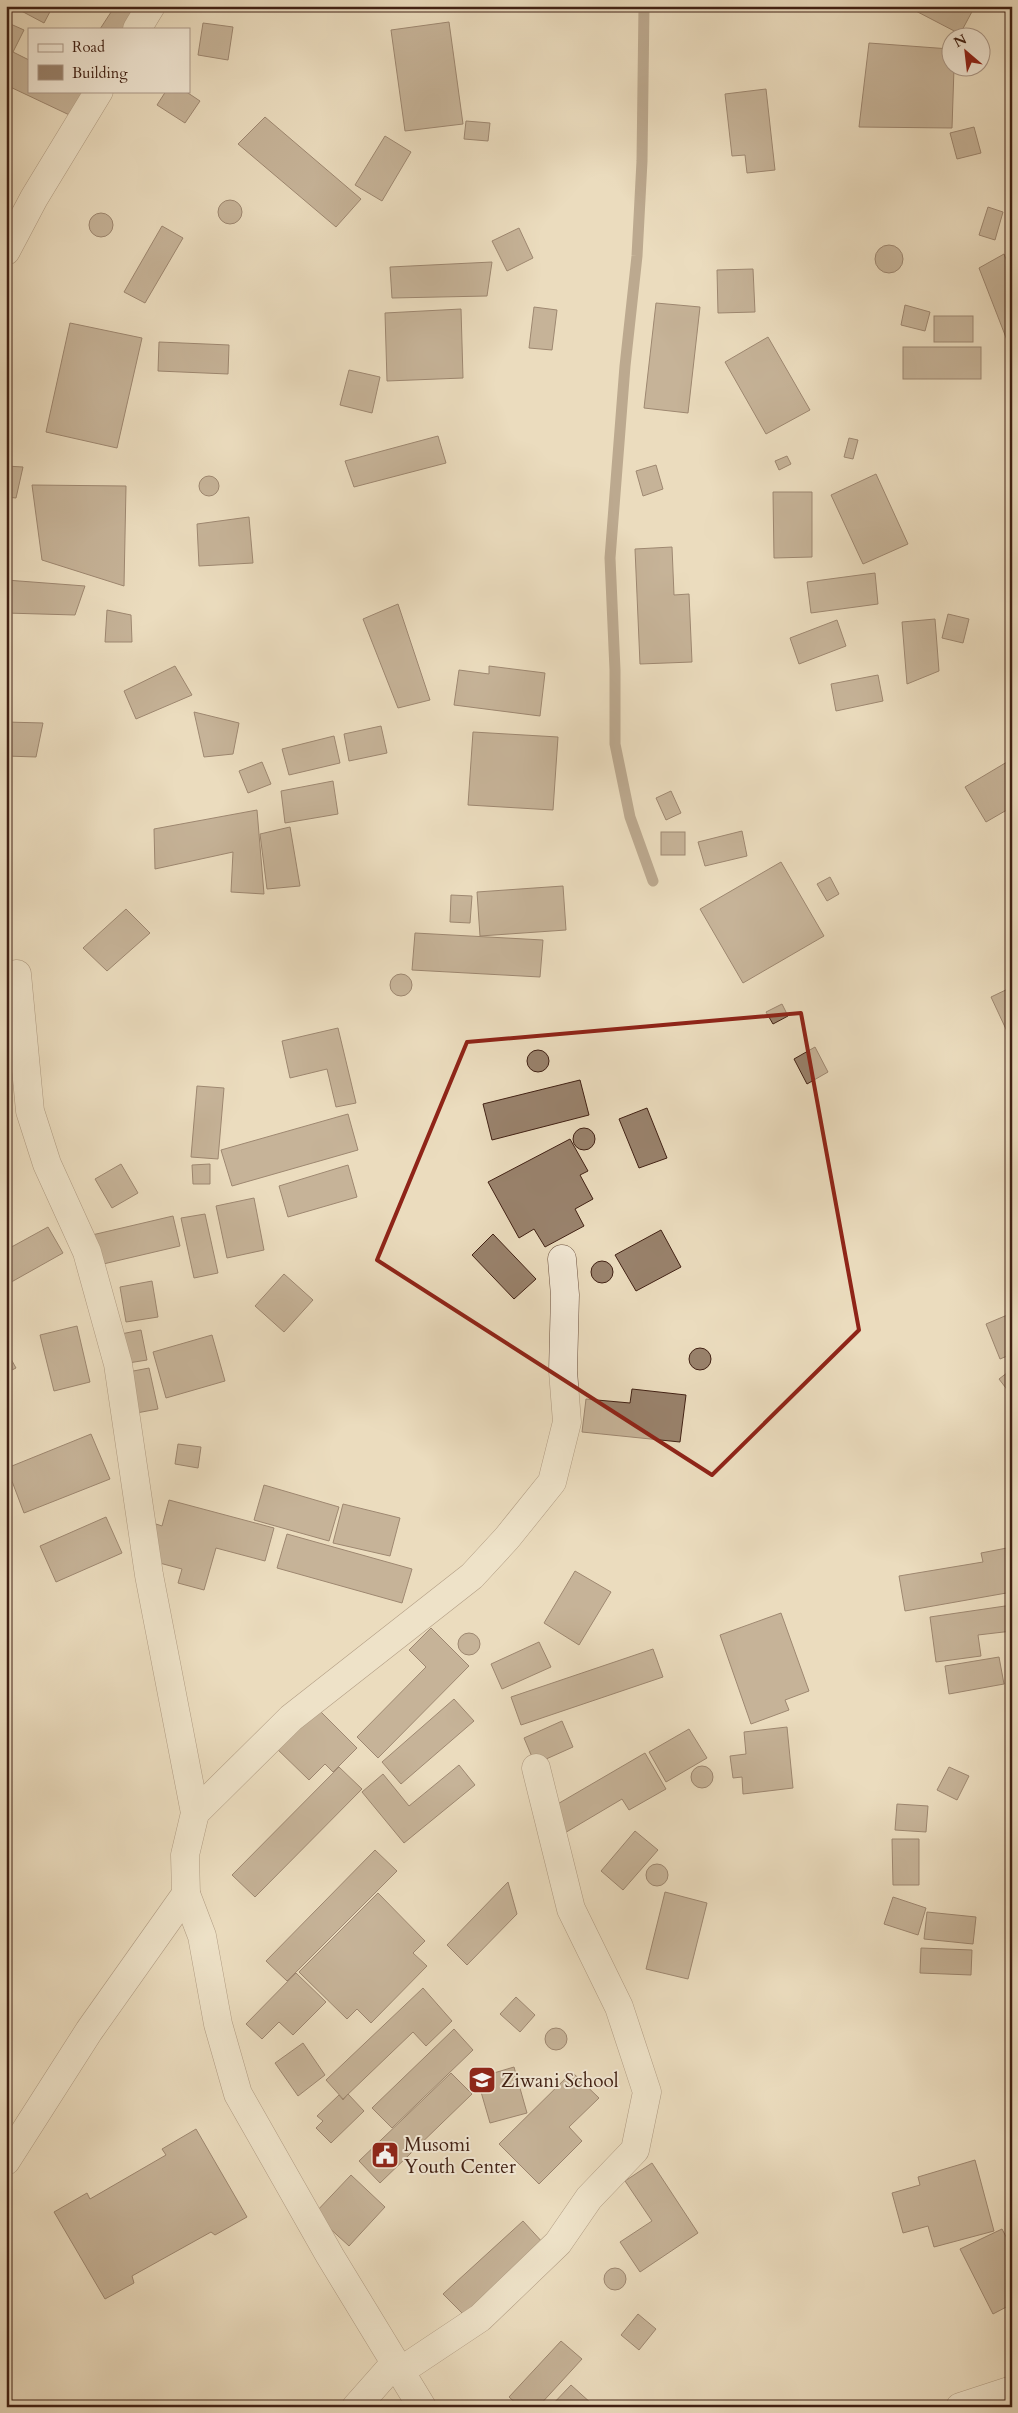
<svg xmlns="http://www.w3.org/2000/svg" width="1018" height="2413" viewBox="0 0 1018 2413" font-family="Cardo,serif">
  <rect width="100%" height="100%" fill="#ebdcbe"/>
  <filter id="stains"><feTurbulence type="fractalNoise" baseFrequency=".004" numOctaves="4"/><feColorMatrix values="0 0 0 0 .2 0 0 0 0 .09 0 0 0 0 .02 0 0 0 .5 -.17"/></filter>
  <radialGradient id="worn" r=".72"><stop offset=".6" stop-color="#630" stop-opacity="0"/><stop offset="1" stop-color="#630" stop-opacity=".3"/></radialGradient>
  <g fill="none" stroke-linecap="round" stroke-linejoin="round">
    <polyline stroke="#846b57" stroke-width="11" points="644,6 642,161 637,256 625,366 610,558 615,670 615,744 630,817 653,881"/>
  </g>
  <g fill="#99826c" stroke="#412114">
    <polygon points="12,6 53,6 44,23"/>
    <polygon points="115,6 148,6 133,29 100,29"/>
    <polygon points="913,6 975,6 960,34 912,9"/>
    <polygon points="6,22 24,30 13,52 29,60 29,91 93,91 80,120 6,85"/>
    <polygon points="449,22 463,124 405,131 391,30"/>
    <polygon points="203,23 233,27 228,60 198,55"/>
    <polygon points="869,43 950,49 950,68 954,68 952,128 859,127"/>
    <polygon points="766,89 775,170 747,173 745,155 732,156 725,94"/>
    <polygon points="166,91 185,91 200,101 185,123 157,105"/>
    <polygon points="265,117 361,199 336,227 238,144"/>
    <polygon points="466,121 490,123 488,141 464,139"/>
    <polygon points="974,127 981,153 957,159 950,133"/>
    <polygon points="385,136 411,152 382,201 355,185"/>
    <circle cx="230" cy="212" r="12"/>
    <polygon points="988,207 1003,212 995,240 979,235"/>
    <circle cx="101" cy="225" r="12"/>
    <polygon points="162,226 183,238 145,303 124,292"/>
    <polygon points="519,228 533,258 507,271 492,241"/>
    <circle cx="889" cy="259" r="14"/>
    <polygon points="1004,254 1012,274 1012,353 979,268"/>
    <polygon points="492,262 487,296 392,298 390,267"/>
    <polygon points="753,269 755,312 718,313 717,270"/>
    <polygon points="656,303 700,307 688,413 644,408"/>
    <polygon points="905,305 930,312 925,331 901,325"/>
    <polygon points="534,307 557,310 552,350 529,348"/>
    <polygon points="461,309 463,378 387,381 385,313"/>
    <rect x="934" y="316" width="39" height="26"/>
    <polygon points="70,323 142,338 117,448 46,432"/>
    <polygon points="768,337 810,410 766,434 725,362"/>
    <polygon points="159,342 229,345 228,374 158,371"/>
    <rect x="903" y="347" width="78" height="32"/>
    <polygon points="349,370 380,377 372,413 340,405"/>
    <polygon points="438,436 446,463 354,487 345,461"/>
    <polygon points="849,438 858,440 853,459 844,457"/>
    <polygon points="787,456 791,464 779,470 775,461"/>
    <polygon points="656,465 663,489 643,496 636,471"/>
    <polygon points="6,466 23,467 16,498 6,497"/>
    <polygon points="876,474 908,544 863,564 831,495"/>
    <circle cx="209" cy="486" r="10"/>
    <polygon points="32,485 126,486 124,586 42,560"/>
    <polygon points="773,492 812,492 812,557 774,558"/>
    <polygon points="249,517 253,563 199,566 197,524"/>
    <polygon points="672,547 674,595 689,594 692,662 640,664 635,549"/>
    <polygon points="875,573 878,604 811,613 807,582"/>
    <polygon points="6,580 85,586 75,615 6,613"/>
    <polygon points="398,604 430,700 398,708 363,619"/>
    <polygon points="107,610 131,615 132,642 105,642"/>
    <polygon points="948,614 969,619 963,643 942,638"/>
    <polygon points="935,619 939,671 907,684 902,622"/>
    <polygon points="837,620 846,646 799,664 790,638"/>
    <polygon points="175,666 192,695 136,719 124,691"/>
    <polygon points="489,666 545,673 540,716 454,705 459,670 489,674"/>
    <polygon points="878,675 883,701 836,711 831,684"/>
    <polygon points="194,712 239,723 233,754 204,757"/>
    <polygon points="6,722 43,723 36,757 6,756"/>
    <polygon points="381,726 387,753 349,761 344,734"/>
    <polygon points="473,732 558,737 553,810 468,805"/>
    <polygon points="334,736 340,763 289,775 282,749"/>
    <polygon points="1012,759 1012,807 986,822 965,787"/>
    <polygon points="262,762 271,784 248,793 239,771"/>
    <polygon points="333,781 338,814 285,823 281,791"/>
    <polygon points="671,791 681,813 666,820 656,798"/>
    <polygon points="257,810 264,894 231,892 233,852 155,869 154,829"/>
    <polygon points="290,827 300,886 267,889 260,834"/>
    <polygon points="742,831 747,856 705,866 698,842"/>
    <rect x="661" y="832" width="24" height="23"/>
    <polygon points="781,862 824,936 743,983 700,909"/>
    <polygon points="830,877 839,894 827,901 817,884"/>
    <polygon points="563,886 566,930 480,936 477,892"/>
    <polygon points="451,895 472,896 470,923 450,922"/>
    <polygon points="126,909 150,933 107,971 83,948"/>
    <polygon points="415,933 543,940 540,977 412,970"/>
    <circle cx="401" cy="985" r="11"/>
    <polygon points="1012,987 1012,1042 991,997"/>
    <polygon points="782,1004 788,1016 773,1024 766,1012"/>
    <polygon points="338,1028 356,1103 336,1107 327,1069 290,1078 282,1041"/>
    <polygon points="815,1047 828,1072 807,1084 794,1059"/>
    <circle cx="538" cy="1061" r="11"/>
    <polygon points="580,1080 589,1115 492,1140 483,1104"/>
    <polygon points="197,1086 224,1088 218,1159 191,1157"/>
    <polygon points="647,1108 667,1158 639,1168 619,1119"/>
    <polygon points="348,1114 358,1150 232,1186 221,1150"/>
    <circle cx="584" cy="1139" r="11"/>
    <polygon points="570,1139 588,1171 580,1175 593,1199 575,1209 584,1226 545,1247 534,1229 519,1238 488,1182"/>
    <polygon points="121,1164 138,1193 112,1208 95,1179"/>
    <polygon points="210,1164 210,1184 193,1184 192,1165"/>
    <polygon points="348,1165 357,1197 288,1217 279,1186"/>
    <polygon points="254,1198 264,1250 227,1258 216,1206"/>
    <polygon points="205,1214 218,1273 194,1278 181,1218"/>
    <polygon points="173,1216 180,1246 99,1265 92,1235"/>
    <polygon points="48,1227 63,1253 6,1285 6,1250"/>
    <polygon points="661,1230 681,1267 636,1291 615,1255"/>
    <polygon points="493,1234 536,1279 514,1299 472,1255"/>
    <circle cx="602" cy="1272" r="11"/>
    <polygon points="284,1274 313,1300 284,1332 255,1306"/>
    <polygon points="152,1281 158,1317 126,1322 120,1287"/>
    <polygon points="1012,1313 1012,1354 1000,1359 986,1324"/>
    <polygon points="77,1326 90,1382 54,1391 40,1335"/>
    <polygon points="141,1330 147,1360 122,1364 116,1335"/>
    <polygon points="212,1335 225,1381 166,1398 153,1352"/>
    <circle cx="700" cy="1359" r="11"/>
    <polygon points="6,1350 16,1368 6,1373"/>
    <polygon points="149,1368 158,1409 131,1414 123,1373"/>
    <polygon points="1012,1369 1012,1396 999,1379"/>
    <polygon points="632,1389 686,1395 680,1442 582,1432 586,1399 630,1403"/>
    <polygon points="91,1434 110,1479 24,1513 7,1468"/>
    <polygon points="178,1444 201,1447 198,1468 175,1464"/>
    <polygon points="264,1485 339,1507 329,1541 254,1520"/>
    <polygon points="169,1500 274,1528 265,1561 216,1548 204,1590 178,1583 182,1569 152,1561 150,1546 156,1524 162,1526"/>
    <polygon points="343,1504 400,1518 390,1556 333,1543"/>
    <polygon points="106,1517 122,1553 56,1582 40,1546"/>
    <polygon points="287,1534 412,1569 402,1603 277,1568"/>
    <polygon points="1012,1547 1012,1592 905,1611 899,1576 983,1562 981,1553"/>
    <polygon points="575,1571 611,1592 579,1645 544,1623"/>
    <polygon points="1012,1605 1012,1631 978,1635 981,1656 936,1662 930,1617"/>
    <polygon points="781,1613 809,1691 785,1700 789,1710 751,1724 720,1635"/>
    <polygon points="431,1628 469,1666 378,1758 357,1737 426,1667 409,1650"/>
    <circle cx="469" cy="1644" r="11"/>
    <polygon points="539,1642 551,1667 502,1689 491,1664"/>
    <polygon points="653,1649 663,1677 521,1725 511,1697"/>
    <polygon points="999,1657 1004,1684 949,1694 945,1666"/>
    <polygon points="454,1699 474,1721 401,1784 382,1762"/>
    <polygon points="315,1706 357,1748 333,1772 325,1764 309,1780 274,1746"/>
    <polygon points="562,1721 573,1747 535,1764 524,1738"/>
    <polygon points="787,1727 793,1788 743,1794 742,1777 733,1778 730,1756 746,1754 744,1732"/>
    <polygon points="689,1729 707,1758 666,1782 649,1752"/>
    <polygon points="645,1753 666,1789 629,1810 622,1799 563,1834 549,1809"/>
    <polygon points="459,1765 475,1785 404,1843 362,1792 383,1774 409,1806"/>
    <circle cx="702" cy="1777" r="11"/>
    <polygon points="339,1767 362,1789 255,1897 232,1875"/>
    <polygon points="949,1767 969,1776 957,1800 937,1790"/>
    <polygon points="897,1804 928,1806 926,1832 895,1830"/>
    <polygon points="635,1831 658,1850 623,1890 601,1871"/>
    <polygon points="892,1839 919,1839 919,1885 893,1885"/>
    <polygon points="375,1850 397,1871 287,1981 266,1961"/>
    <circle cx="657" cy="1875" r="11"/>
    <polygon points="508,1882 517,1914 467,1965 447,1945"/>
    <polygon points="665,1892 707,1903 688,1979 646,1969"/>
    <polygon points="378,1893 425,1941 413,1953 427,1966 371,2023 357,2009 347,2019 299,1972"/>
    <polygon points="893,1897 926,1908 918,1935 884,1924"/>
    <polygon points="927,1912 976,1917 973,1944 924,1939"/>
    <polygon points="921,1948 972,1950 971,1975 920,1973"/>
    <polygon points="296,1973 326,2002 293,2035 279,2022 262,2039 246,2024"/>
    <polygon points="423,1988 452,2021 426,2046 413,2032 343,2099 326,2080"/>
    <polygon points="516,1997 535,2015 520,2032 500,2014"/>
    <circle cx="556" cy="2039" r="11"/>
    <polygon points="454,2029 473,2050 392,2128 372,2108"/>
    <polygon points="303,2043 325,2075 298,2096 275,2063"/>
    <polygon points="514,2067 527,2113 490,2123 477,2078"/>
    <polygon points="572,2072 599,2098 569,2127 582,2141 539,2184 499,2144"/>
    <polygon points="451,2073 472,2094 380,2183 359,2161"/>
    <polygon points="348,2094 364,2111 331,2143 316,2128 323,2121 317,2116 339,2095 343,2100"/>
    <polygon points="196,2129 247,2217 215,2235 211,2232 132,2276 134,2283 105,2299 54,2212 87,2193 90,2199 166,2155 162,2149"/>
    <polygon points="975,2160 994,2231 934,2247 928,2226 903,2233 892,2193 920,2185 918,2177"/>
    <polygon points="652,2163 698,2233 640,2272 620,2242 652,2221 625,2181"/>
    <polygon points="351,2175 385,2207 349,2246 314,2214"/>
    <polygon points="523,2221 544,2244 465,2316 443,2294"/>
    <polygon points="1002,2229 1012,2248 1012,2304 993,2314 960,2249"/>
    <circle cx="615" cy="2279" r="11"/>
    <polygon points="638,2314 656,2329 639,2350 621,2335"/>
    <polygon points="561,2341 582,2359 538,2407 520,2407 509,2397"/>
    <polygon points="571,2385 592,2404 590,2407 550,2407"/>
  </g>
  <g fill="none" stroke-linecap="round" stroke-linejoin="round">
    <defs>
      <g id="street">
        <polyline points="137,29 151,6"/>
        <polyline points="6,251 34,198 99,91"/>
        <polyline points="195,1813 291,1718 472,1576 507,1538 552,1482 567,1422 563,1371 565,1295 562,1259"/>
        <polyline points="186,1894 202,1936 218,2024 238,2094 330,2256 422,2407"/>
        <polyline points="6,2161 89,2031 186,1894 185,1855 195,1813 149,1575 118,1364 87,1252 47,1164 30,1111 17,974"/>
        <polyline points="399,2372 480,2318 558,2243 589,2198 635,2150 647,2092 619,2007 571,1909 536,1768"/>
        <polyline points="356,2407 394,2364"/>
        <polyline points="960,2407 1012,2390"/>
      </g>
    </defs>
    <use href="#street" stroke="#6c503e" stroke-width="29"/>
    <use href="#street" stroke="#f2e8d5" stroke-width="28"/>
  </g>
  <path d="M0 0H1018V2413H0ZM 801,1013 L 859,1330 L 712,1475 L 377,1260 L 467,1042 Z" fill="#ebdcbe" fill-opacity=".55" fill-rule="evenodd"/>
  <path fill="none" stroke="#8f2418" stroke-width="4" stroke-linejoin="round" d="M 801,1013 L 859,1330 L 712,1475 L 377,1260 L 467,1042 Z"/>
  <defs>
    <symbol id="school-square" viewBox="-11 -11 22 22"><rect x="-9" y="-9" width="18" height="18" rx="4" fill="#8f2418" stroke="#f2e8d5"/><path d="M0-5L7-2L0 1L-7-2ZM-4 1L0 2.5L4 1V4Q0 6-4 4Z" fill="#fff"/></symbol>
    <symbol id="civic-square" viewBox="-11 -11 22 22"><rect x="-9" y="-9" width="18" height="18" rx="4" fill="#8f2418" stroke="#f2e8d5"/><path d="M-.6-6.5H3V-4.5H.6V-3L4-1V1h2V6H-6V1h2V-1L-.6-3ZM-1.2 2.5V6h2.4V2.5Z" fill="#fff"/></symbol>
  </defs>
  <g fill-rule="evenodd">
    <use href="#school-square" x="466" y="2064" width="32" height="32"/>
    <use href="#civic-square" x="369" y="2139" width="32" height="32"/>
  </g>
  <g text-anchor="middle" stroke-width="4" stroke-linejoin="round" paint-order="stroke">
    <g font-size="19" fill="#412114" stroke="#f2e8d5" text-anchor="start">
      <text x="501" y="2087">Ziwani School</text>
      <text x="404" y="2151">Musomi<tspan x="404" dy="22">Youth Center</tspan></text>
    </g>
  </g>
  <rect width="1018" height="2413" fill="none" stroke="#ebdcbe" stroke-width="25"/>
  <rect x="8" y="8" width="1003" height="2398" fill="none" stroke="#412114" stroke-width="2.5"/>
  <rect x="12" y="12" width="993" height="2388" fill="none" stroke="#412114"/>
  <rect x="28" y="28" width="162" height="65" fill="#f2e8d5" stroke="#ab9888"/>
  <rect x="38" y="44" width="25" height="8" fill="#f2e8d5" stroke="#ab9888"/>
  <text x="72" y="52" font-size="15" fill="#412114">Road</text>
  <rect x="38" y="65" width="25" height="15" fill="#99826c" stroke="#ab9888"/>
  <text x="72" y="78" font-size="15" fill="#412114">Building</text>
  <g transform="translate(966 52) rotate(332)"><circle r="24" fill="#f2e8d5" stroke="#ab9888"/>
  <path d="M0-4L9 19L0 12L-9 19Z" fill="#8f2418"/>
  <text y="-8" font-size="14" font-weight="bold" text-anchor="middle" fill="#412114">N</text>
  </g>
  <rect width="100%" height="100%" filter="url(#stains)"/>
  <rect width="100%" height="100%" fill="url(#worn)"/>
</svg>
